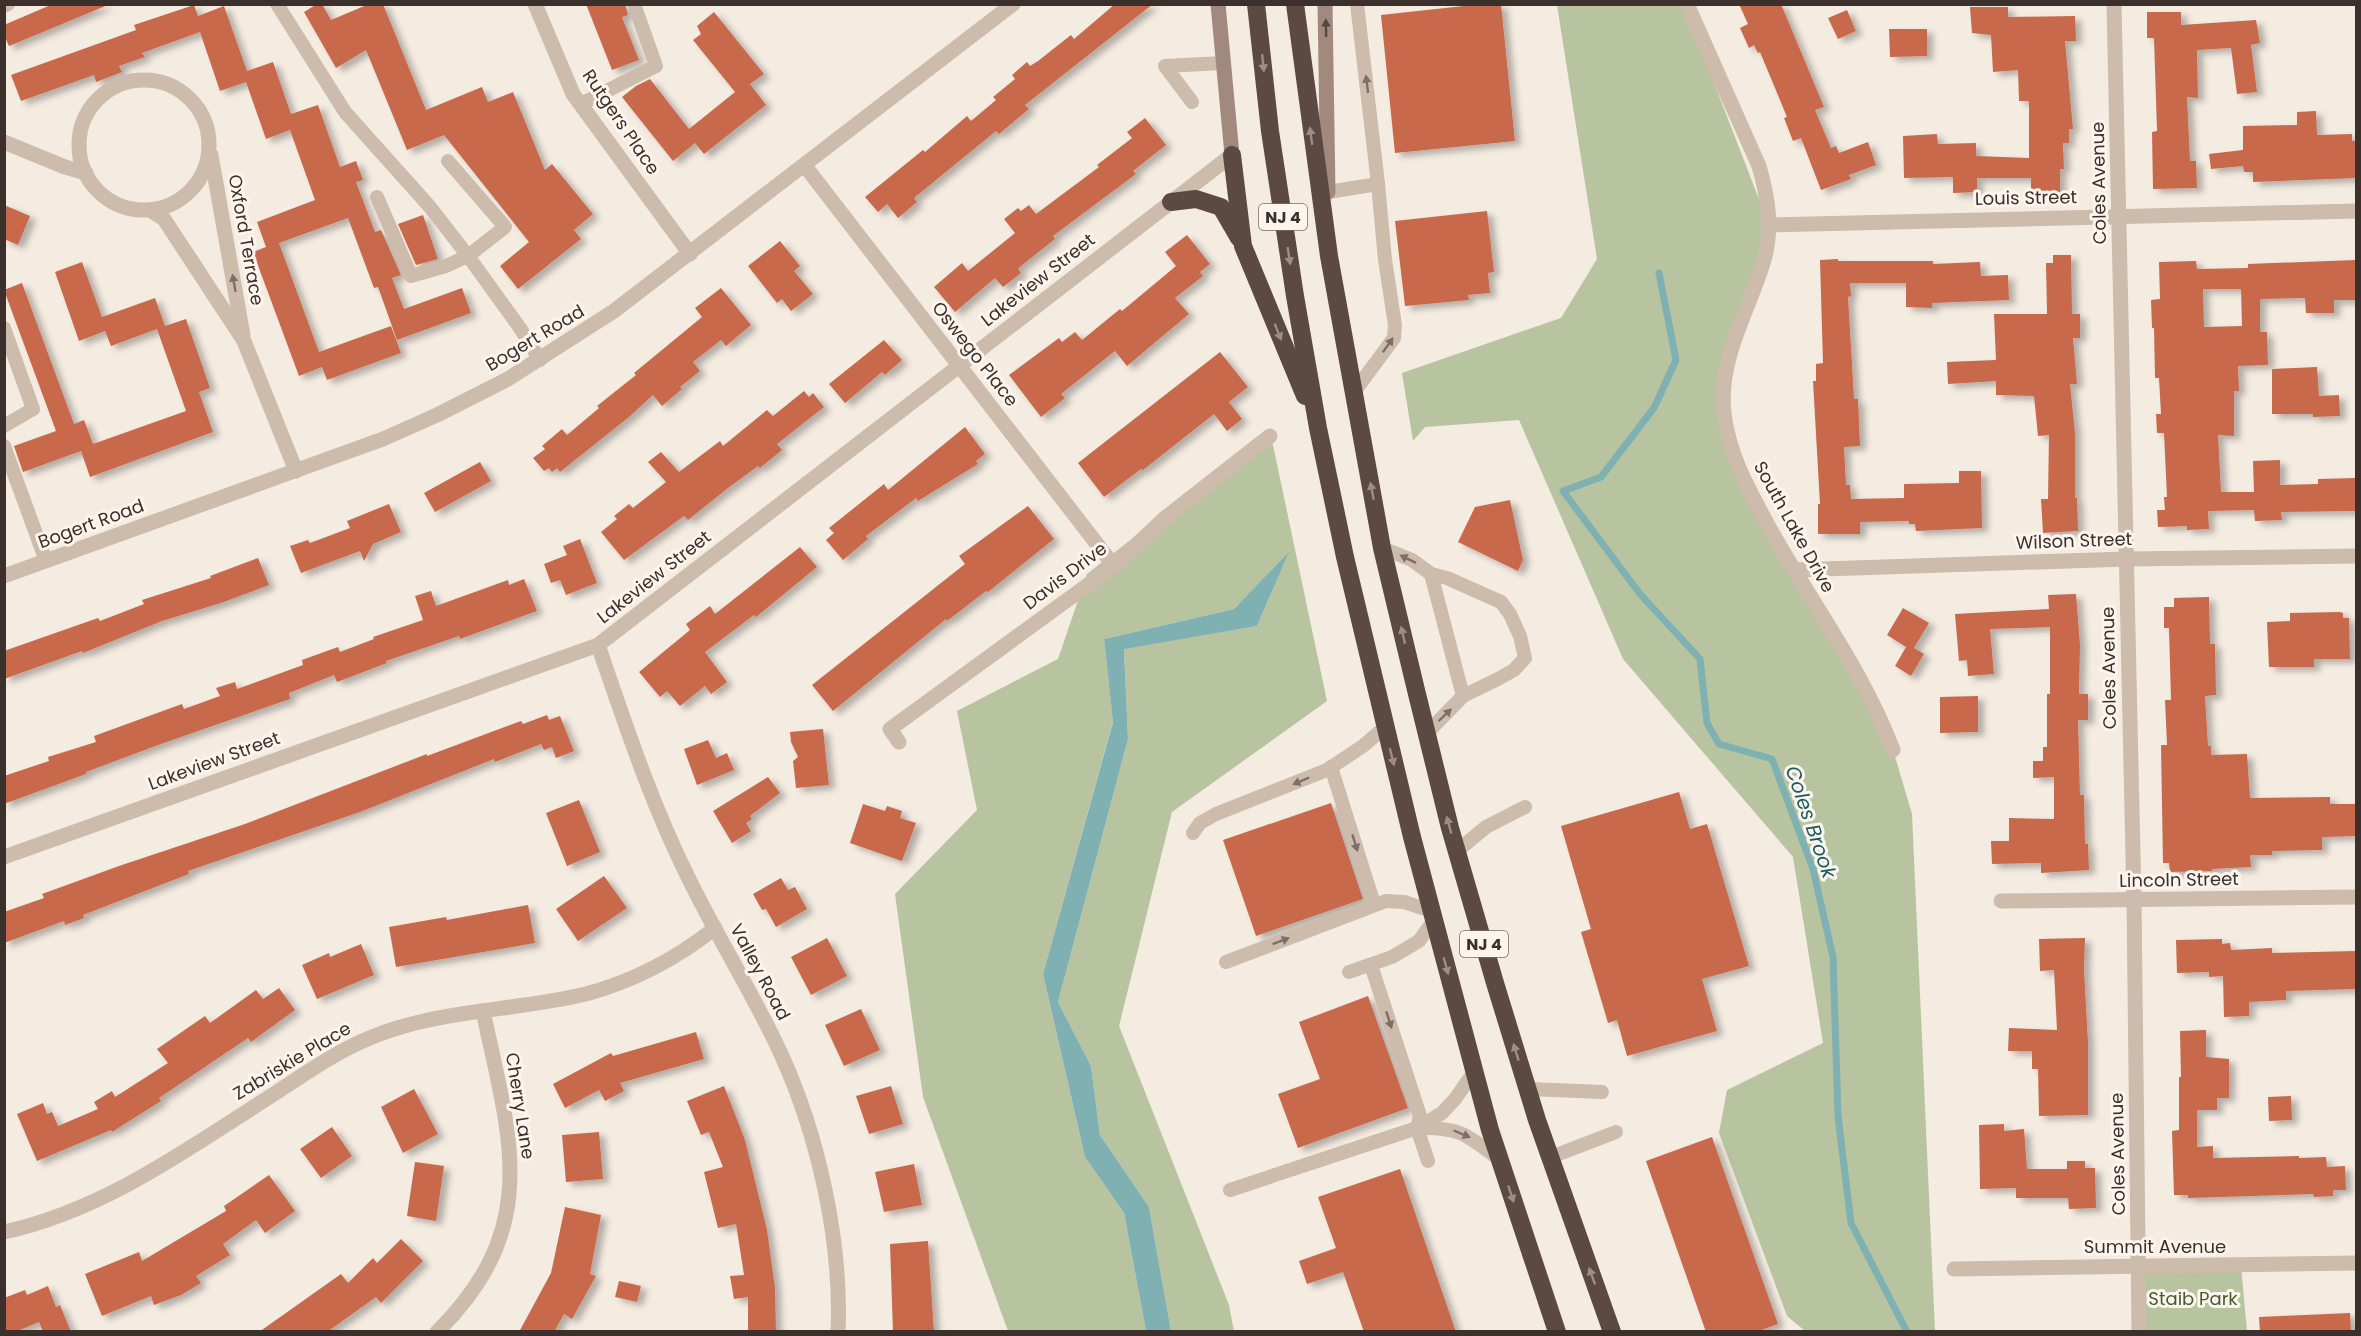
<svg xmlns="http://www.w3.org/2000/svg" width="2361" height="1336" viewBox="0 0 2361 1336" font-family="Poppins,sans-serif">
  <defs>
    <filter id="shadow"><feDropShadow dx="6" dy="4" stdDeviation="3" flood-color="#0004"/></filter>
  </defs>
  <rect width="100%" height="100%" fill="#f4ebe1"/>
  <g fill="#b8c4a0">
    <polygon points="1557,5 1684,5 1769,225 1731,346 1724,411 1739,472 1893,750 1912,814 1935,1331 1805,1331 1787,1316 1719,1133 1727,1090 1823,1043 1793,857 1623,659 1519,420 1425,427 1413,441 1402,373 1561,318 1597,259"/>
    <polygon points="1270,431 1327,701 1172,812 1119,1026 1229,1305 1234,1331 1171,1331 1149,1207 1100,1135 1091,1066 1058,1002 1128,739 1124,648 1257,626 1288,554 1234,609 1104,639 1113,721 1043,974 1085,1157 1124,1213 1146,1331 1008,1331 923,1097 895,894 977,810 957,711 1058,659 1087,574"/>
    <polygon points="2139,1266 2241,1266 2247,1331 2139,1331"/>
  </g>
  <polygon fill="#7fb0b2" points="1289,552 1257,626 1124,649 1128,739 1058,1002 1091,1066 1100,1135 1149,1207 1171,1331 1146,1331 1124,1213 1085,1157 1043,974 1113,722 1104,639 1234,609"/>
  <g fill="none" stroke-linecap="round" stroke-linejoin="round">
    <polyline stroke="#7fb0b2" stroke-width="7" points="1659,273 1676,360 1654,408 1601,477 1563,491 1640,594 1700,659 1707,723 1719,744 1772,759 1813,869 1833,957 1838,1116 1851,1223 1907,1332"/>
  </g>
  <g fill="#c8694b" fill-rule="evenodd" filter="url(#shadow)">
    <polygon points="53,4 108,5 9,46 4,35 4,25"/>
    <polygon points="317,4 322,4 331,20 369,4 383,4 426,110 482,87 488,102 513,92 545,170 552,164 593,214 574,230 581,239 518,289 500,266 529,242 444,135 407,150 366,50 336,68 304,12"/>
    <polygon points="586,4 625,4 628,15 622,17 639,60 612,70"/>
    <polygon points="1115,4 1153,4 1025,105 1029,109 999,134 996,131 914,198 917,202 898,218 887,204 878,212 865,197 923,150 925,152 967,116 971,121 996,100 993,97 1015,79 1012,75 1027,62 1030,66 1038,61 1071,35 1074,39"/>
    <polygon points="1482,4 1501,4 1515,141 1395,153 1381,15"/>
    <polygon points="1739,4 1781,4 1824,107 1815,110 1831,148 1836,146 1839,153 1868,142 1876,165 1849,175 1851,179 1821,190 1801,138 1793,141 1784,118 1787,117 1760,52 1758,53 1754,45 1749,48 1740,28 1748,24"/>
    <polygon points="194,5 198,16 224,6 247,71 273,62 291,114 318,105 340,167 356,161 363,180 356,182 375,232 381,230 401,275 392,278 404,309 462,288 471,313 397,340 378,287 374,288 348,218 279,243 319,352 391,326 401,353 327,380 322,367 299,376 253,252 266,247 257,222 315,200 290,130 266,139 246,82 220,91 200,32 142,53 145,57 119,66 122,72 96,82 94,75 21,101 11,75 136,30 134,25"/>
    <polygon points="1970,7 2008,7 2008,17 2075,16 2076,41 2065,41 2073,129 2069,129 2069,143 2063,143 2064,169 2060,169 2060,194 2031,194 2031,178 1977,178 1977,192 1953,193 1953,177 1904,178 1903,136 1937,134 1938,144 1976,143 1976,156 2029,158 2029,101 2019,101 2018,70 1993,72 1991,35 1972,33"/>
    <polygon points="1847,10 1856,31 1838,39 1828,18"/>
    <polygon points="714,12 764,74 750,84 766,105 704,154 695,143 673,161 622,97 636,86 650,79 689,129 735,92 693,40 701,34 697,26"/>
    <polygon points="2147,12 2181,12 2181,25 2256,20 2260,43 2251,45 2257,92 2237,94 2231,48 2197,50 2198,98 2187,97 2190,161 2196,161 2197,188 2153,189 2152,132 2157,131 2154,38 2147,38"/>
    <polygon points="1889,29 1927,29 1927,56 1890,57"/>
    <polygon points="2316,111 2317,135 2352,134 2352,141 2356,141 2356,178 2253,182 2253,172 2244,172 2243,166 2211,169 2209,154 2243,150 2243,126 2297,125 2297,112"/>
    <polygon points="1145,118 1166,145 1133,171 1136,174 1053,236 1055,239 1021,266 1018,269 1021,273 1003,287 995,278 955,312 934,287 962,263 968,271 1015,233 1004,219 1018,208 1021,211 1029,205 1036,214 1099,167 1097,165 1132,138 1127,132"/>
    <polygon points="4,205 30,216 18,245 4,239"/>
    <polygon points="1487,211 1494,272 1488,273 1490,293 1468,295 1469,300 1405,306 1395,221"/>
    <polygon points="423,215 438,259 416,265 398,224"/>
    <polygon points="1187,235 1210,264 1200,272 1203,276 1175,298 1189,314 1127,366 1115,351 1061,394 1065,398 1041,417 1009,375 1059,338 1062,342 1075,332 1082,340 1120,309 1122,311 1176,266 1165,252"/>
    <polygon points="780,241 800,266 794,271 813,294 791,311 782,299 777,303 748,266"/>
    <polygon points="2053,255 2071,255 2072,314 2080,314 2080,338 2073,338 2077,384 2070,384 2075,433 2075,498 2077,498 2078,531 2043,533 2041,499 2048,499 2049,435 2038,436 2034,396 1996,395 1996,381 1948,384 1947,362 1996,360 1994,314 2047,314 2046,263 2053,263"/>
    <polygon points="1838,259 1838,261 1933,261 1933,264 1980,262 1981,276 2008,275 2009,300 1932,303 1932,308 1906,307 1906,283 1850,283 1851,296 1848,297 1854,399 1858,399 1860,446 1844,447 1846,485 1850,485 1851,499 1904,498 1904,484 1959,483 1959,471 1981,471 1982,528 1916,531 1915,524 1909,524 1909,521 1860,522 1860,534 1818,534 1818,504 1820,504 1813,381 1816,381 1816,364 1823,363 1820,260"/>
    <path d="M 2356,260 L 2356,300 L 2334,300 L 2334,313 L 2306,313 L 2305,298 L 2260,299 L 2260,332 L 2267,332 L 2268,365 L 2238,366 L 2239,391 L 2234,391 L 2234,436 L 2218,435 L 2221,492 L 2254,492 L 2253,461 L 2280,460 L 2280,485 L 2318,484 L 2318,479 L 2356,478 L 2356,511 L 2281,512 L 2282,520 L 2255,521 L 2254,510 L 2208,511 L 2209,529 L 2187,530 L 2187,526 L 2158,527 L 2157,510 L 2165,510 L 2164,497 L 2167,497 L 2164,433 L 2157,433 L 2156,414 L 2161,414 L 2159,378 L 2155,378 L 2154,328 L 2152,328 L 2151,300 L 2160,299 L 2159,262 L 2196,261 L 2197,269 L 2248,268 L 2248,264 ZM 2203,289 L 2241,289 L 2242,326 L 2204,327 Z"/>
    <polygon points="82,262 102,317 155,298 165,326 186,319 210,388 199,392 213,432 90,477 81,451 23,472 14,446 56,431 4,290 22,283 74,424 84,420 93,444 186,411 157,329 111,346 105,331 79,341 55,272"/>
    <polygon points="721,288 751,325 726,346 721,340 693,362 700,371 680,387 682,389 662,406 653,395 629,417 560,472 557,468 552,472 549,468 544,471 533,458 545,449 542,446 562,429 567,435 599,408 597,406 636,375 634,373 702,317 695,308"/>
    <polygon points="884,340 902,360 885,375 882,372 845,403 829,384"/>
    <polygon points="1220,352 1248,387 1229,402 1242,419 1227,431 1214,414 1143,470 1141,469 1104,497 1078,463"/>
    <polygon points="2317,367 2319,396 2339,395 2340,416 2313,417 2313,414 2272,414 2272,369"/>
    <polygon points="804,391 809,397 813,393 824,407 777,444 782,450 760,468 758,466 728,488 688,520 684,516 624,560 601,532 617,519 614,516 629,504 633,508 666,482 648,462 661,452 679,472 720,441 723,446 767,410 773,416"/>
    <polygon points="965,427 985,454 976,461 978,464 918,501 916,498 866,536 868,539 843,560 826,540 834,533 829,528 884,484 888,490"/>
    <polygon points="480,462 491,481 435,512 424,493"/>
    <polygon points="1510,500 1523,560 1518,571 1458,542 1475,507"/>
    <polygon points="389,504 401,532 373,544 364,561 360,551 301,573 290,546 308,540 310,543 350,528 347,521"/>
    <polygon points="1028,506 1054,539 988,592 986,591 947,621 946,619 833,711 812,685 965,564 959,556"/>
    <polygon points="580,539 597,583 566,595 560,580 551,583 544,564 567,555 563,546"/>
    <polygon points="800,547 817,567 756,617 754,615 705,652 727,682 711,694 705,686 680,706 667,691 660,697 639,672 690,630 686,624 710,606 715,614"/>
    <polygon points="258,558 269,585 221,603 162,621 83,653 82,651 4,679 4,651 98,618 100,621 144,604 142,600 211,578 210,576"/>
    <polygon points="524,579 537,611 460,639 459,636 386,661 387,663 337,682 334,675 289,693 290,699 158,745 86,772 86,774 4,804 4,776 49,761 48,757 96,742 94,736 182,704 184,709 220,696 216,688 235,682 237,689 303,665 302,660 338,647 340,652 374,639 373,637 423,620 415,596 431,591 436,606 508,580 509,585"/>
    <polygon points="2076,594 2080,645 2079,694 2088,694 2088,720 2078,720 2080,795 2084,795 2085,844 2088,844 2089,870 2041,873 2041,863 1992,864 1991,841 2009,841 2009,818 2054,819 2054,777 2033,778 2033,761 2043,761 2043,747 2047,747 2047,694 2050,694 2050,627 1990,629 1994,674 1968,676 1967,660 1959,661 1955,614 2049,609 2048,595"/>
    <polygon points="2209,597 2210,644 2215,644 2216,695 2205,696 2208,746 2211,746 2211,755 2247,754 2250,798 2330,797 2330,804 2356,804 2356,836 2322,837 2322,850 2272,851 2272,855 2250,855 2251,867 2212,869 2212,871 2170,872 2169,863 2163,863 2161,745 2167,745 2165,700 2171,700 2169,628 2164,628 2164,607 2174,607 2174,598"/>
    <polygon points="1903,608 1929,623 1914,648 1924,654 1911,676 1895,666 1906,647 1887,635"/>
    <polygon points="2340,612 2343,613 2343,618 2349,618 2350,659 2314,659 2314,667 2269,667 2267,622 2290,621 2290,613"/>
    <polygon points="1978,696 1978,732 1940,733 1940,697"/>
    <polygon points="547,715 549,720 560,716 574,751 556,758 552,747 544,750 541,744 495,762 494,759 360,812 188,871 189,874 83,915 84,918 65,925 64,921 4,943 4,912 44,898 42,894 119,866 245,824 427,754 427,756 521,721 523,724"/>
    <polygon points="823,729 829,785 796,788 793,761 798,757 791,742 790,732"/>
    <polygon points="708,740 716,758 727,753 734,770 697,785 684,749"/>
    <polygon points="768,777 780,793 750,816 752,819 746,823 751,831 732,843 713,811"/>
    <polygon points="1679,792 1690,829 1707,824 1749,966 1702,979 1717,1031 1627,1056 1617,1020 1608,1023 1581,932 1591,929 1561,826"/>
    <polygon points="579,800 600,852 567,866 546,813"/>
    <polygon points="1331,803 1363,899 1256,936 1223,840"/>
    <polygon points="863,804 885,811 887,806 902,811 900,818 916,823 902,861 850,843"/>
    <polygon points="604,876 627,908 578,941 556,909"/>
    <polygon points="781,878 788,890 795,887 807,909 776,927 766,909 762,910 753,894"/>
    <polygon points="528,905 535,943 396,967 389,927 446,917 447,920"/>
    <polygon points="827,938 847,976 811,995 791,957"/>
    <polygon points="2085,938 2084,970 2088,1043 2088,1115 2039,1116 2038,1069 2032,1069 2032,1051 2008,1051 2009,1028 2057,1030 2054,970 2040,971 2039,939"/>
    <polygon points="2222,939 2222,944 2230,943 2231,950 2272,948 2272,953 2356,951 2356,989 2286,991 2286,1000 2249,1002 2249,1016 2224,1017 2223,976 2209,977 2209,972 2177,973 2176,940"/>
    <polygon points="361,944 374,975 317,999 302,965 329,953 330,957"/>
    <polygon points="279,988 295,1010 251,1042 248,1038 159,1098 161,1101 112,1132 111,1130 37,1161 17,1114 43,1103 47,1114 52,1112 58,1126 98,1109 94,1102 112,1091 115,1097 168,1063 157,1049 205,1016 210,1023 256,990 263,999"/>
    <polygon points="1368,996 1408,1108 1298,1148 1278,1094 1320,1079 1299,1022"/>
    <polygon points="861,1009 880,1050 844,1066 825,1025"/>
    <polygon points="2206,1030 2206,1057 2229,1059 2229,1098 2217,1098 2217,1110 2197,1110 2197,1147 2213,1146 2213,1158 2299,1156 2299,1158 2326,1157 2327,1167 2345,1166 2346,1190 2333,1190 2333,1196 2314,1197 2313,1194 2188,1198 2188,1195 2174,1195 2172,1131 2179,1130 2179,1077 2181,1077 2180,1031"/>
    <polygon points="696,1032 704,1059 620,1083 624,1091 605,1101 599,1090 565,1108 553,1084 611,1053 613,1056"/>
    <polygon points="724,1086 745,1140 767,1230 775,1288 776,1332 748,1332 748,1297 734,1299 730,1276 744,1275 736,1224 718,1228 704,1172 723,1167 709,1132 701,1135 687,1101"/>
    <polygon points="891,1086 903,1124 869,1134 856,1096"/>
    <polygon points="414,1089 438,1134 403,1153 381,1107"/>
    <polygon points="2291,1096 2292,1120 2269,1121 2268,1097"/>
    <polygon points="2004,1124 2004,1131 2024,1129 2027,1169 2067,1169 2067,1161 2085,1161 2085,1168 2095,1168 2096,1208 2069,1209 2068,1198 2016,1198 2016,1188 1980,1189 1979,1125"/>
    <polygon points="332,1127 352,1156 321,1178 300,1149"/>
    <polygon points="599,1132 603,1179 566,1182 562,1135"/>
    <polygon points="1712,1137 1778,1324 1756,1332 1706,1332 1646,1161"/>
    <polygon points="415,1162 444,1166 436,1221 407,1216"/>
    <polygon points="914,1164 922,1205 884,1212 875,1172"/>
    <polygon points="1400,1169 1456,1332 1364,1332 1343,1272 1307,1284 1299,1261 1336,1248 1318,1197"/>
    <polygon points="269,1175 295,1211 265,1233 256,1220 223,1244 230,1255 196,1276 201,1283 181,1295 154,1305 151,1296 102,1316 85,1274 139,1252 142,1261 226,1211 224,1206"/>
    <polygon points="565,1207 601,1215 590,1274 596,1276 572,1319 564,1314 554,1332 519,1332 551,1273"/>
    <polygon points="401,1239 423,1261 381,1303 376,1297 327,1332 259,1332 341,1274 348,1283 373,1258 377,1263"/>
    <polygon points="928,1241 934,1332 893,1332 890,1244"/>
    <polygon points="619,1281 641,1286 637,1302 615,1297"/>
    <polygon points="48,1286 56,1307 60,1305 71,1332 43,1332 39,1322 15,1332 4,1332 4,1298 25,1290 27,1295"/>
    <polygon points="2350,1313 2351,1332 2260,1332 2259,1317"/>
  </g>
  <g fill="none" stroke-linecap="round" stroke-linejoin="round">
    <g stroke="#cdbbac" stroke-width="14">
      <polyline points="277,4 345,112 430,207 468,256 446,266 411,276 377,197"/>
      <polyline points="4,6 8,4"/>
      <polyline points="1192,102 1165,66 1223,63"/>
      <polyline points="581,104 656,66 634,4"/>
      <polyline points="448,161 505,227 468,256 520,328 540,360"/>
      <polyline points="1328,192 1378,184"/>
      <polyline points="4,328 33,409 4,426"/>
      <polyline points="1354,392 1394,338 1395,325 1385,260 1378,184 1357,4"/>
      <polyline points="4,446 46,561"/>
      <polyline points="1382,548 1412,560 1431,574 1447,578 1501,602 1510,614 1520,636 1525,658 1514,670 1498,679 1463,696 1427,733"/>
      <polyline points="1431,574 1463,696"/>
      <polyline points="1331,767 1374,904"/>
      <polyline points="1193,833 1200,823 1216,814 1327,770 1363,746 1385,727"/>
      <polyline points="1457,851 1486,827 1525,807"/>
      <polyline points="1226,962 1386,901 1404,902 1432,911"/>
      <polyline points="1371,965 1420,1116 1417,1128 1428,1161"/>
      <polyline points="1349,972 1392,957 1419,941 1434,920"/>
      <polyline points="1528,1089 1602,1092"/>
      <path d="M 1419,1128 C 1461,1127 1467,1135 1500,1160"/>
      <polyline points="1551,1157 1616,1132"/>
      <polyline points="1230,1190 1417,1128 1442,1113 1455,1099 1474,1072"/>
    </g>
    <g stroke="#cdbbac" stroke-width="15">
      <polyline points="535,4 573,94 690,254"/>
      <path d="M 1687,4 L 1759,166 C 1768,197 1773,228 1764,260 C 1749,311 1718,358 1724,413 C 1729,456 1749,490 1769,527 C 1810,601 1863,670 1893,750"/>
      <polyline points="2114,4 2134,900 2139,1332"/>
      <circle cx="144" cy="145" r="65"/>
      <polyline points="4,142 65,167 86,173"/>
      <polyline points="211,155 243,335"/>
      <polyline points="805,166 1114,566"/>
      <polyline points="150,210 164,219 244,341 296,471"/>
      <polyline points="1769,225 2356,211"/>
      <polyline points="1793,570 2127,559 2356,556"/>
      <polyline points="4,576 383,439 437,415 508,379 614,311 1013,4"/>
      <path d="M 598,645 C 625,723 651,803 688,877 C 717,937 753,993 781,1054 C 818,1135 842,1241 838,1332"/>
      <polyline points="899,742 890,729 1114,566 1165,518 1270,436"/>
      <polyline points="4,857 598,645 1232,155"/>
      <polyline points="2001,901 2356,897"/>
      <path d="M 4,1232 C 105,1210 189,1148 274,1094 C 306,1073 337,1051 372,1037 C 440,1009 516,1011 586,994 C 634,981 676,959 715,928"/>
      <polyline points="1954,1269 2356,1263"/>
      <path d="M 437,1332 C 543,1227 510,1139 483,1011"/>
    </g>
    <g stroke="#a18a7d" stroke-width="15">
      <polyline points="1218,4 1232,155"/>
      <polyline points="1325,4 1328,192"/>
    </g>
    <g stroke="#5c4a42" stroke-width="18">
      <polyline points="1256,4 1270,131 1295,296 1318,428 1345,557 1412,837 1490,1130 1557,1332"/>
      <polyline points="1295,4 1329,256 1382,548 1416,690 1450,828 1495,983 1537,1120 1612,1332"/>
      <polyline points="1232,155 1243,246 1305,396"/>
      <polyline points="1171,202 1196,199 1221,207 1239,238"/>
    </g>
  </g>
  <defs><path id="oneway-solid" d="M-6-.8H1V-3.2L6.5 0L1 3.2V.8H-6Z" transform="scale(1.5)"/></defs>
  <use fill="#544640" href="#oneway-solid" transform="translate(1326 28) rotate(-91)"/>
  <g fill="#9c8e87">
    <use href="#oneway-solid" transform="translate(1263 63) rotate(84)"/>
    <use href="#oneway-solid" transform="translate(1311 136) rotate(-98)"/>
    <use href="#oneway-solid" transform="translate(1289 256) rotate(81)"/>
    <use href="#oneway-solid" transform="translate(1278 332) rotate(68)"/>
    <use href="#oneway-solid" transform="translate(1372 491) rotate(-101)"/>
    <use href="#oneway-solid" transform="translate(1403 635) rotate(-103)"/>
    <use href="#oneway-solid" transform="translate(1392 757) rotate(76)"/>
    <use href="#oneway-solid" transform="translate(1449 825) rotate(-105)"/>
    <use href="#oneway-solid" transform="translate(1446 966) rotate(75)"/>
    <use href="#oneway-solid" transform="translate(1516 1052) rotate(-107)"/>
    <use href="#oneway-solid" transform="translate(1511 1194) rotate(72)"/>
    <use href="#oneway-solid" transform="translate(1592 1276) rotate(-110)"/>
  </g>
  <g fill="#7d6f65">
    <use href="#oneway-solid" transform="translate(1367 84) rotate(-97)"/>
    <use href="#oneway-solid" transform="translate(234 283) rotate(-100)"/>
    <use href="#oneway-solid" transform="translate(1388 345) rotate(-55)"/>
    <use href="#oneway-solid" transform="translate(1408 559) rotate(-154)"/>
    <use href="#oneway-solid" transform="translate(1445 715) rotate(-44)"/>
    <use href="#oneway-solid" transform="translate(1301 781) rotate(157)"/>
    <use href="#oneway-solid" transform="translate(1355 843) rotate(73)"/>
    <use href="#oneway-solid" transform="translate(1281 941) rotate(-21)"/>
    <use href="#oneway-solid" transform="translate(1389 1020) rotate(72)"/>
    <use href="#oneway-solid" transform="translate(1462 1134) rotate(23)"/>
  </g>
  <g text-anchor="middle" stroke-width="6" stroke-linejoin="round" paint-order="stroke">
    <g fill="#fbf5ee" stroke="#756b66" stroke-width="1.5">
      <rect x="1259" y="204" width="48" height="26" rx="4.5"/>
      <rect x="1460" y="931" width="48" height="26" rx="4.5"/>
    </g>
    <g font-size="16" font-weight="bold" fill="#3b302b">
      <text x="1283" y="223">NJ 4</text>
      <text x="1484" y="950">NJ 4</text>
    </g>
    <g font-size="18" fill="#3b302b" stroke="#fbf5ee">
      <text transform="translate(621 122) rotate(56)" y="6">Rutgers Place</text>
      <text transform="translate(2099 183) rotate(-91)" y="6">Coles Avenue</text>
      <text transform="translate(2026 198) rotate(-1)" y="6">Louis Street</text>
      <text transform="translate(246 240) rotate(80)" y="6">Oxford Terrace</text>
      <text transform="translate(1038 280) rotate(-38)" y="6">Lakeview Street</text>
      <text transform="translate(535 338) rotate(-31)" y="6">Bogert Road</text>
      <text transform="translate(975 354) rotate(52)" y="6">Oswego Place</text>
      <text transform="translate(91 524) rotate(-20)" y="6">Bogert Road</text>
      <text transform="translate(1794 527) rotate(61)" y="6">South Lake Drive</text>
      <text transform="translate(2074 541) rotate(-2)" y="6">Wilson Street</text>
      <text transform="translate(1065 576) rotate(-37)" y="6">Davis Drive</text>
      <text transform="translate(654 577) rotate(-38)" y="6">Lakeview Street</text>
      <text transform="translate(2109 668) rotate(-91)" y="6">Coles Avenue</text>
      <text transform="translate(214 761) rotate(-20)" y="6">Lakeview Street</text>
      <text transform="translate(2179 880) rotate(-1)" y="6">Lincoln Street</text>
      <text transform="translate(760 972) rotate(62)" y="6">Valley Road</text>
      <text transform="translate(292 1061) rotate(-31)" y="6">Zabriskie Place</text>
      <text transform="translate(520 1106) rotate(81)" y="6">Cherry Lane</text>
      <text transform="translate(2118 1154) rotate(-91)" y="6">Coles Avenue</text>
      <text x="2155" y="1253">Summit Avenue</text>
    </g>
    <g font-size="18" fill="#4a5a2e" stroke="#fbf5ee">
      <text x="2193" y="1305">Staib Park</text>
    </g>
    <g font-size="20" font-style="italic" fill="#1f5a5e" stroke="#fbf5ee">
      <text transform="translate(1811 822) rotate(71)" y="7">Coles Brook</text>
    </g>
  </g>
  <rect width="2361" height="1336" fill="none" stroke="#3b302b" stroke-width="12"/>
</svg>
